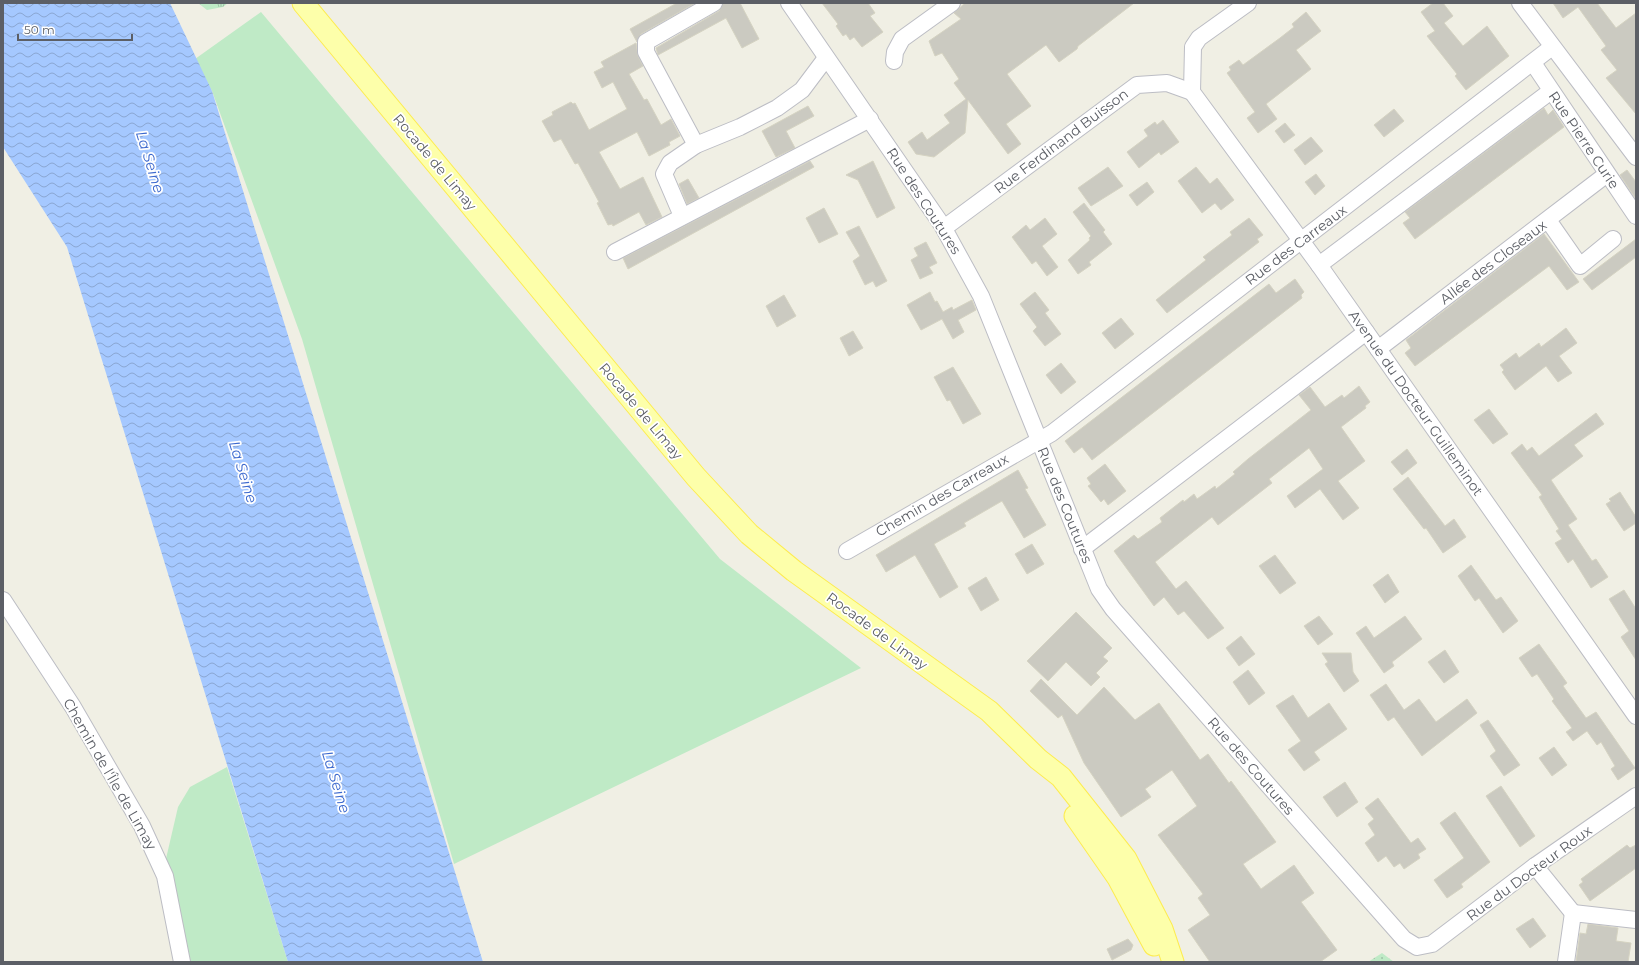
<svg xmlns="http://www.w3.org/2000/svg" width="1639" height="965" viewBox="0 0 1639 965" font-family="Montserrat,sans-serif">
  <defs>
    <pattern id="grass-dots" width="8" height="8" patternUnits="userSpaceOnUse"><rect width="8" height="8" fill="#bfeac6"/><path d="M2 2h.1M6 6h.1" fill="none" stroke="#9ec1a5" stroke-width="1.8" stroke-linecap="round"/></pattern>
    <pattern id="park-tufts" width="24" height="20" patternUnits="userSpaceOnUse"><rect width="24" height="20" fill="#bfeac6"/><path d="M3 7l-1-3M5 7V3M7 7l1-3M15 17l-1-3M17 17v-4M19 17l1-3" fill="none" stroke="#9ec1a5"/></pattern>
    <pattern id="water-waves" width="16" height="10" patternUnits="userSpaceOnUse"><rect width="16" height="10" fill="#a5c8ff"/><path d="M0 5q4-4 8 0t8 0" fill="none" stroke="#8aa6d2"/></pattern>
  </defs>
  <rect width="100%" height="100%" fill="#f0efe4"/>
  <polygon fill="url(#grass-dots)" points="1382,953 1394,962 1368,962"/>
  <polygon fill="url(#park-tufts)" points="198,3 228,3 223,7 207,10"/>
  <g fill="#bfeac6">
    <polygon points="261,12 720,559 861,668 454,864 302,339 212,91 195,59"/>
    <polygon points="227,767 288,962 187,962 165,863 178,807 190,787"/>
  </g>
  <polygon fill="url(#water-waves)" points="3,3 170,3 212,91 483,962 288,962 67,247 3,147"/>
  <g fill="#cbcac1" stroke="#d5d3c2">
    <polygon points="677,3 695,3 641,34 637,42 630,29"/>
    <polygon points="723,3 740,3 759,39 742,48 726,18 658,55 656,48 719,11"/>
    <polygon points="822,3 868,3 875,13 870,16 883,32 862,47 854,37 850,40 846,34 843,36 836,26 838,24"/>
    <polygon points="965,3 1134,3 1078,46 1077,49 1059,62 1046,45 1007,74 1031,106 1006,124 1021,144 1008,154 968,100 965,133 934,157 916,154 908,142 922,132 927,140 950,123 944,115 966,99 954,83 959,79 942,53 935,56 929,41 961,19 954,13"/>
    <polygon points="1433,3 1443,3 1453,16 1444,23 1463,46 1487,26 1509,56 1466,90 1455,76 1457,74 1427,36 1435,31 1421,12"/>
    <polygon points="1553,3 1597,3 1616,28 1636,13 1636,114 1606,78 1617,70 1601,50 1606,46 1578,7 1563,18"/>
    <polygon points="1306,12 1321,31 1296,50 1311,69 1266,104 1277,119 1258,133 1247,118 1255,112 1227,73 1231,70 1229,67 1239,60 1243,65 1280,38 1294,27 1292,24"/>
    <polygon points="636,43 638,56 643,66 629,74 644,100 647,99 661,125 671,119 680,136 669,142 670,145 649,156 637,132 599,152 620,189 643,177 662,217 646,225 639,212 613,226 612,224 608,225 597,203 599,202 578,163 575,164 561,139 554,142 542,121 553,115 552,112 571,102 573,104 575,103 589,130 627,109 613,82 602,88 594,72 604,67 601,62"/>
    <polygon points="808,106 814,116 786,131 795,148 776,157 762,131"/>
    <polygon points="1544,108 1548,115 1553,110 1564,127 1415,239 1403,223 1410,218 1405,212"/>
    <polygon points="1394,109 1404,121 1384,137 1374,125"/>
    <polygon points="1163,120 1179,142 1161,155 1159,152 1139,168 1127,152 1148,136 1144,130 1155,122 1157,125"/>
    <polygon points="1285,123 1295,135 1284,143 1275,131"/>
    <polygon points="1311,137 1323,151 1305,165 1294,150"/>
    <polygon points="810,161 814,167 628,269 623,258"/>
    <polygon points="873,161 895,208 877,218 858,180 846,175"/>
    <polygon points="1108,167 1123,186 1091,206 1078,188"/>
    <polygon points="1196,167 1210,184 1217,178 1234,200 1221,210 1215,203 1202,213 1178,181"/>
    <polygon points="1627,170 1636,182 1636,199 1620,175"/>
    <polygon points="1316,174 1325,186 1315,195 1305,182"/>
    <polygon points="688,179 699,198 687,204 679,184"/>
    <polygon points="1147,182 1154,192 1137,206 1129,195"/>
    <polygon points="1084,203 1105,230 1103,232 1112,244 1089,262 1091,265 1078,274 1068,260 1090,240 1089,238 1091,236 1073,212"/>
    <polygon points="824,208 838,234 819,243 806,218"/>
    <polygon points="1045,218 1057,234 1042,246 1058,267 1047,276 1036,261 1032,264 1012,237 1026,225 1030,230"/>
    <polygon points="1249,218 1263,235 1257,239 1259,242 1167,313 1156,300 1206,260 1203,257 1232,235 1230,232"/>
    <polygon points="859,226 887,281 876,287 873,281 865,285 853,261 860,256 846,232"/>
    <polygon points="1544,234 1579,282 1567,290 1549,266 1415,366 1405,353 1411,348 1406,340"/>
    <polygon points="1636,239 1636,257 1592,290 1583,279"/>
    <polygon points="926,242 937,263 929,267 933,273 920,279 911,260 918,256 914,248"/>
    <polygon points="1295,279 1304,292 1301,295 1302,298 1092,460 1082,447 1074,453 1065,441 1269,284 1276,293"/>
    <polygon points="930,292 935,302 937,301 943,312 952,307 953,310 972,300 976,310 958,320 964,332 953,339 942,319 921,330 907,305"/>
    <polygon points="1035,292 1049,310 1045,313 1061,334 1045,346 1033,331 1037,327 1020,304"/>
    <polygon points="784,295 796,316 777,327 766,306"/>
    <polygon points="1121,318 1134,334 1115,349 1102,333"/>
    <polygon points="1566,328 1577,343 1559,356 1572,373 1558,382 1546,366 1515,390 1502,372 1504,370 1500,365 1516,353 1519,358 1539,343 1541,347"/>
    <polygon points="853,331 863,348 849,356 840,338"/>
    <polygon points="1061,363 1076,382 1061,394 1046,375"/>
    <polygon points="953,367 981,414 963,424 950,400 947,401 934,377"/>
    <polygon points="1359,386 1370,402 1365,406 1366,408 1341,427 1365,461 1338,481 1359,508 1343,520 1320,489 1295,508 1287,496 1323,469 1309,448 1269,479 1272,483 1218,525 1212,517 1155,562 1176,589 1186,581 1224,628 1208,639 1184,611 1178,615 1164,597 1154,606 1114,551 1134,535 1138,539 1162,522 1160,518 1183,500 1184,502 1194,494 1197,499 1215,486 1216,489 1235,474 1233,472 1248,459 1311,410 1299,395 1310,387 1325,407 1342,395 1344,398"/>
    <polygon points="1489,409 1508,434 1493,444 1474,420"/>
    <polygon points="1596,413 1604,424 1574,445 1583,456 1551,480 1577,519 1568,525 1592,561 1596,559 1608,577 1591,588 1573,559 1568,563 1555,543 1562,539 1556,531 1559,529 1539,497 1542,495 1511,453 1522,444 1527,451 1532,447 1539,456"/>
    <polygon points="1407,449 1417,463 1402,475 1391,462"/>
    <polygon points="1105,464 1126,491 1108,505 1104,499 1101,502 1097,497 1088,486 1091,484 1087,478"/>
    <polygon points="1018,470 1028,488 1025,489 1046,525 1024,538 1002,501 964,523 966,526 934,544 958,587 940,598 915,555 886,572 876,555"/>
    <polygon points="1408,477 1445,526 1454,519 1466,537 1443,553 1426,528 1424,529 1393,489"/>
    <polygon points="1620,492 1636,517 1636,523 1624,531 1606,504 1611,501 1609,499"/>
    <polygon points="1032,544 1044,564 1027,574 1015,554"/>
    <polygon points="1275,555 1296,583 1280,594 1259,566"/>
    <polygon points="1471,565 1496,600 1501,597 1518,621 1503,633 1479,598 1475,601 1458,576"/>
    <polygon points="1388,574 1399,592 1385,603 1373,585"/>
    <polygon points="986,577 999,600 981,611 968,588"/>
    <polygon points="1624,590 1636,609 1636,660 1621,637 1629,631 1609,599"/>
    <polygon points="1076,612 1112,648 1103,657 1108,661 1096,673 1100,677 1091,686 1066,662 1048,681 1027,661"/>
    <polygon points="1319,616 1333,634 1318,645 1304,626"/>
    <polygon points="1405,616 1422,639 1392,662 1394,666 1384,673 1356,633 1366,626 1374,638"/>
    <polygon points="1241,636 1255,654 1239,666 1226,648"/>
    <polygon points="1539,644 1567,683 1563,686 1586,718 1596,712 1635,768 1618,780 1611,769 1615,766 1601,742 1597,745 1587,731 1573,741 1566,732 1572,728 1552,701 1554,699 1537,674 1532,677 1519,658"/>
    <polygon points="1445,650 1459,672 1444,683 1428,662"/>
    <polygon points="1322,653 1351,653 1353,672 1359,681 1344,692 1325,664 1328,662"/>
    <polygon points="1248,670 1265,693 1249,705 1233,682"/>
    <polygon points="1041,679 1077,715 1104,687 1135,720 1159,703 1200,760 1208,754 1229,783 1231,781 1276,842 1243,864 1261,889 1294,865 1314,893 1301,902 1337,950 1320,962 1210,962 1188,930 1210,915 1198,898 1203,894 1158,835 1197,806 1172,770 1145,789 1151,797 1121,817 1084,763 1062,715 1058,718 1030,691"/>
    <polygon points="1386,684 1404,710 1419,699 1436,722 1467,699 1477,713 1422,756 1394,717 1388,721 1370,695"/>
    <polygon points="1293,695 1308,718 1329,703 1347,729 1314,752 1320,760 1304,771 1288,750 1301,741 1276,706"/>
    <polygon points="1488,720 1520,765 1504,776 1490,756 1496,751 1480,725"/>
    <polygon points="1554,747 1567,765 1552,776 1539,758"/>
    <polygon points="1345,782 1358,802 1337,817 1323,797"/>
    <polygon points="1501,786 1535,836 1520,847 1486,796"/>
    <polygon points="1378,798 1411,843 1418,838 1426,849 1418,854 1420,858 1404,869 1400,863 1394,867 1386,856 1378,862 1365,843 1375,835 1368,824 1374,819 1365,808"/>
    <polygon points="1455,812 1490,862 1461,884 1463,887 1447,898 1434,880 1464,858 1440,823"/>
    <polygon points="1627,845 1630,848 1636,845 1636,868 1590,901 1579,885 1583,882 1581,879"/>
    <polygon points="1533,918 1546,936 1530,948 1516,929"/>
    <polygon points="1588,924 1618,928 1616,941 1631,943 1628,962 1576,962 1580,933 1586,934"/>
    <polygon points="1128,939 1133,945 1131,950 1112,960 1107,949"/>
  </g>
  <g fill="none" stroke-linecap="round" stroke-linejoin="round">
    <defs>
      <g id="minor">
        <polyline points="789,3 942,225 981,296 1099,589 1113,609 1404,939 1417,947 1432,944 1535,866 1636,796"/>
        <polyline points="1520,3 1636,157"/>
        <polyline points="894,61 895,52 902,39 952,3"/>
        <polyline points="1533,63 1636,216"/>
        <polyline points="1192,92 1319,265 1636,716"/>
        <polyline points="1192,92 1193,47 1199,38 1248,3"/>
        <polyline points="696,145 646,52 646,42 714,3"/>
        <polyline points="682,216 664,174 670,163 696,145 740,127 777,108 802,90 826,58"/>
        <polyline points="1548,220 1580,266 1613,239"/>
        <polyline points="944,228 1137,85 1167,83 1192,92"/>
        <polyline points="615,252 870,119"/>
        <polyline points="1319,265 1551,91"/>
        <polyline points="1378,349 1607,174"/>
        <polyline points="1082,549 1366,332"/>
        <polyline points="847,551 1052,433 1552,47"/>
        <polyline points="3,600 73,707 142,826 165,876 182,962"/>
        <polyline points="1535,866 1573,913"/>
        <polyline points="1566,962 1573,913 1636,920"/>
      </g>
      <g id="major">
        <polyline points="303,3 696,477 749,534 794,571 989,711 1038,759 1061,777 1126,859 1162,929 1173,962"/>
        <polyline points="1075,816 1118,878 1154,945"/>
      </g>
    </defs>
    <use href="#minor" stroke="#bcbdc4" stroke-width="18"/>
    <use href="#major" stroke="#fdec50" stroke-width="23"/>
    <use href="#minor" stroke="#fff" stroke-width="16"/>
    <use href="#major" stroke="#fdffaa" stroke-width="21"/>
  </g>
  <g text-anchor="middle" stroke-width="3.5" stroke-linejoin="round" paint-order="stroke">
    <g font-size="14" fill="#5c5f66" stroke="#fff">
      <text transform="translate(1584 140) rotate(56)" y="5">Rue Pierre Curie</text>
      <text transform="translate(1061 141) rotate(-37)" y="5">Rue Ferdinand Buisson</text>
      <text transform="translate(435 162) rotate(50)" y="5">Rocade de Limay</text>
      <text transform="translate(924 201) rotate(57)" y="5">Rue des Coutures</text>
      <text transform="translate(1296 245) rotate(-37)" y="5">Rue des Carreaux</text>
      <text transform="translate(1493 262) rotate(-37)" y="5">Allée des Closeaux</text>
      <text transform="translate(1416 403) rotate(55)" y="5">Avenue du Docteur Guilleminot</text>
      <text transform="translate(641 411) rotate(50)" y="5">Rocade de Limay</text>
      <text transform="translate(942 495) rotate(-30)" y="5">Chemin des Carreaux</text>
      <text transform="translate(1065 505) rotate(68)" y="5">Rue des Coutures</text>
      <text transform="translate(877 631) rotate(36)" y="5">Rocade de Limay</text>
      <text transform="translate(1251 766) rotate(49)" y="5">Rue des Coutures</text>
      <text transform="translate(110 774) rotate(60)" y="5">Chemin de l'Île de Limay</text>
      <text transform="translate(1529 873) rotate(-36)" y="5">Rue du Docteur Roux</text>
    </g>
    <g font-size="15" font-style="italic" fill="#3c69ce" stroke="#fff">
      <text transform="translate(150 162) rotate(73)" y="5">La Seine</text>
      <text transform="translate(243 472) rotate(73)" y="5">La Seine</text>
      <text transform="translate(336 782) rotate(73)" y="5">La Seine</text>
    </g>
  </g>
  <rect width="1639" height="965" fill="none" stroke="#5c5f66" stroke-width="8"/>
  <path d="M18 34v6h114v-6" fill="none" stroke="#5c5f66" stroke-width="2"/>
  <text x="24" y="34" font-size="12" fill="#5c5f66" stroke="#ffffff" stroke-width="3" paint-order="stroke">50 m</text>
</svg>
